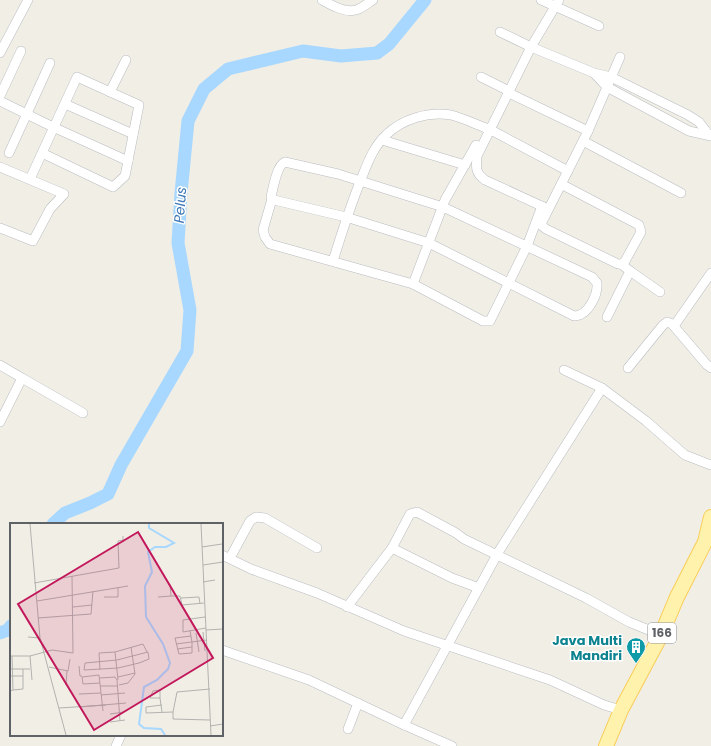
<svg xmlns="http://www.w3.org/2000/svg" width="711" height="746" viewBox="0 0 711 746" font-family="Poppins,sans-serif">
  <rect width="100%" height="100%" fill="#f1eee6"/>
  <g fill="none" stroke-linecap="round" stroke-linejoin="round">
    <g stroke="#a8d8ff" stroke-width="13">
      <polyline points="53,524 65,513 90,503 108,494 121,465 187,351 190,310 178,243 181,193 188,121 204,89 228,69 303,51 341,56 377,53 389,44 425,0"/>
      <polyline points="0,633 8,630 11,626"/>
    </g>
    <defs>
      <g id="street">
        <path d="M 322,0 C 331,5 345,13 356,10 C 362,8 368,3 373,0"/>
        <polyline points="541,0 599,26"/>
        <polyline points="500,32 531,47 594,73 611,77 688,115 699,122 709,135"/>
        <polyline points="0,53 28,0"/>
        <polyline points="594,73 607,87 689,131 711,136"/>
        <polyline points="481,77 507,90 509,93 588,131"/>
        <polyline points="110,92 126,60"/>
        <polyline points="0,96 21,51"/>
        <polyline points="0,101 53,127 128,161"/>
        <polyline points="65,104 133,134"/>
        <polyline points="491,130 568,171"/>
        <polyline points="382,140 465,165"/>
        <polyline points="583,141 681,193"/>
        <polyline points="9,153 50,63"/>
        <path d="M 285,162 L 338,174 L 443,207 L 592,277 L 597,283 C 598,295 588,316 574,316 L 429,243 L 346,217 L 274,200 L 271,197 C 273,188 277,165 285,162 Z"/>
        <polyline points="0,167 64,194 50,209 33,241 0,228"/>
        <polyline points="30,179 77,77 139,105 125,176 113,187 42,153"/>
        <polyline points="561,184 639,225 641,232 624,263 621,264 618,264 546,229 541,225 542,222 588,131 620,57"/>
        <polyline points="272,199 263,230 265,237 270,244 413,284 483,321 490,321 527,246 542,206"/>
        <path d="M 548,209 L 485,180 C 475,173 476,167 477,156 L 531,47 L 559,0"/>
        <path d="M 333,261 C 342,232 351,204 362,177 C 368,162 374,146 386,135 C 402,119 429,111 451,115 C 463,118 475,124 486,128"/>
        <polyline points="630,271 660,292"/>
        <polyline points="413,284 445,200 476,145"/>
        <polyline points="607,317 630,271 621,264"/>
        <polyline points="674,326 711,273"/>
        <polyline points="0,365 22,378 0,422"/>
        <polyline points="628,368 663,325 667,322 672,324 707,365 711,368"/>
        <polyline points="564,370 602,388"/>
        <polyline points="22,378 83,413"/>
        <polyline points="392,548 452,578 479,588"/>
        <polyline points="222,555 251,569 317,593 404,631 550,680 604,705 621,710"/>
        <polyline points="230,558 250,521 256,517 265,518 317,548"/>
        <polyline points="347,607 392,548 410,514 417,512 456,533 464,539 586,598 629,622 661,635"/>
        <polyline points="222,650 309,680 404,725 452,746"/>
        <polyline points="404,725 499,551 602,388 646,421 685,455 711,465"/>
        <polyline points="348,729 358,703"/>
        <polyline points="116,746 121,735"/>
      </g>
      <polyline id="primary" points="606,746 621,710 661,635 677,597 705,542 711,517"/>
    </defs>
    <use href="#street" stroke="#b9bcc0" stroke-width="10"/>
    <use href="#primary" stroke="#f9cd57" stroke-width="16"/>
    <use href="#street" stroke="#fff" stroke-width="9"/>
    <use href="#primary" stroke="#fff2ad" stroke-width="14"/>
  </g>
  <defs>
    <symbol id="building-pin" viewBox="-11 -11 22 30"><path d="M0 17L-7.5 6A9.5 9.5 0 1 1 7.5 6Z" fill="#0f9aa8" stroke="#fff"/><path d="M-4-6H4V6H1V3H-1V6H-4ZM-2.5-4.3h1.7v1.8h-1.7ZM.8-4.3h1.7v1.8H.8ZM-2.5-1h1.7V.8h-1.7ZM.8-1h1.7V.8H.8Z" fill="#fff"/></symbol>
  </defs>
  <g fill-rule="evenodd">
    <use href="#building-pin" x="625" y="636" width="22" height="30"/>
  </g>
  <g text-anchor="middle" stroke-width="3" stroke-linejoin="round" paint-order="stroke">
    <rect fill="#fff" stroke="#8e9195" stroke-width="1" x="648" y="623" width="28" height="20" rx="3"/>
    <g font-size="12" font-weight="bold" fill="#5e6267">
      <text x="662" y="637">166</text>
    </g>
    <g font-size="13" font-weight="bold" fill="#0d838f" stroke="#fff" text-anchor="end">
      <text x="622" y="645">Java Multi<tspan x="622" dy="15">Mandiri</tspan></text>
    </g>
    <g font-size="14" font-style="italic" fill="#3e78b8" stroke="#fff">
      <text transform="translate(180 205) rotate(-86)" y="5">Pelus</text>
    </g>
  </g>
  <g transform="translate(10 523)">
    <rect width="213" height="213" fill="#f1eee6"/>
    <path fill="none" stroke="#a8d8ff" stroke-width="2" d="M 139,1 L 139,5 L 164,20 L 156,24 L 145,24 L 138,29 L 142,49 L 135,63 L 136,94 L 153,121 L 160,140 L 158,146 L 147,157 L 134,164 L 129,201 L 134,205 L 151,206 L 155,212"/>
    <path fill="none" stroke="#b2b2af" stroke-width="1" d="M 20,1 L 30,115 L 56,212M 191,1 L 201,212M 192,24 L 212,21M 193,42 L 213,39M 193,59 L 205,57M 24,60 L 109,45 L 108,18 L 113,17 L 113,13M 160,61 L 161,73 L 170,73 L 172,82 L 194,80M 94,74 L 108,74 L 108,64M 148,74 L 161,73M 171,75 L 189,74 L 190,81M 27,78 L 118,63M 63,84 L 82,82M 195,94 L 173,97 L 173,109 L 196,105M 28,95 L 81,91 L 83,68M 196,107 L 213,106M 180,108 L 182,119 L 182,130 L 169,131 L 165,115 L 181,113M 193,109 L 195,128M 186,110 L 189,129M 18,114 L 30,115M 166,121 L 197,117M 167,126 L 182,124M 105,129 L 108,157M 138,129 L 139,136 L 129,140 L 108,145 L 74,147 L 75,140 L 107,137 ZM 0,133 L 20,133 L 42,127 L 63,130 L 62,53M 20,133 L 22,157M 69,143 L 70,153 L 72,153M 39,144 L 58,148 L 60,136M 1,146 L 20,146M 90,147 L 89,130 L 105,129 L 133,121 L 137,129M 0,153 L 13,153M 108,154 L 125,150M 90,155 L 105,154 L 107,157 L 110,198M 90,160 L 73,161 L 72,154 L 89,152 L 93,188M 56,162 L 57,148M 109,162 L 118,160 L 125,151 L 121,124M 90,163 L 108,163M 3,167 L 13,166 L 13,146M 0,168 L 3,167 L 2,133M 69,171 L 91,170M 91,172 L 115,170M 150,175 L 150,167 L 143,168 L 140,175 L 150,175 L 152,189M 152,182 L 136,184 L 136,190 L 163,189 L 163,196 L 200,197M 70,184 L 116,180M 49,185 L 96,182M 163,189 L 167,169 L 200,166M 100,191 L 114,189M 100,199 L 115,197M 200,203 L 213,201"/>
    <path fill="#c2185b" fill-opacity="0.15" stroke="#c2185b" stroke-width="2" d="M 128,9 L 203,135 L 84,207 L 8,81 Z"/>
    <rect width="213" height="213" fill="none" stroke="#5e6267" stroke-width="2"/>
  </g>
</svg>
